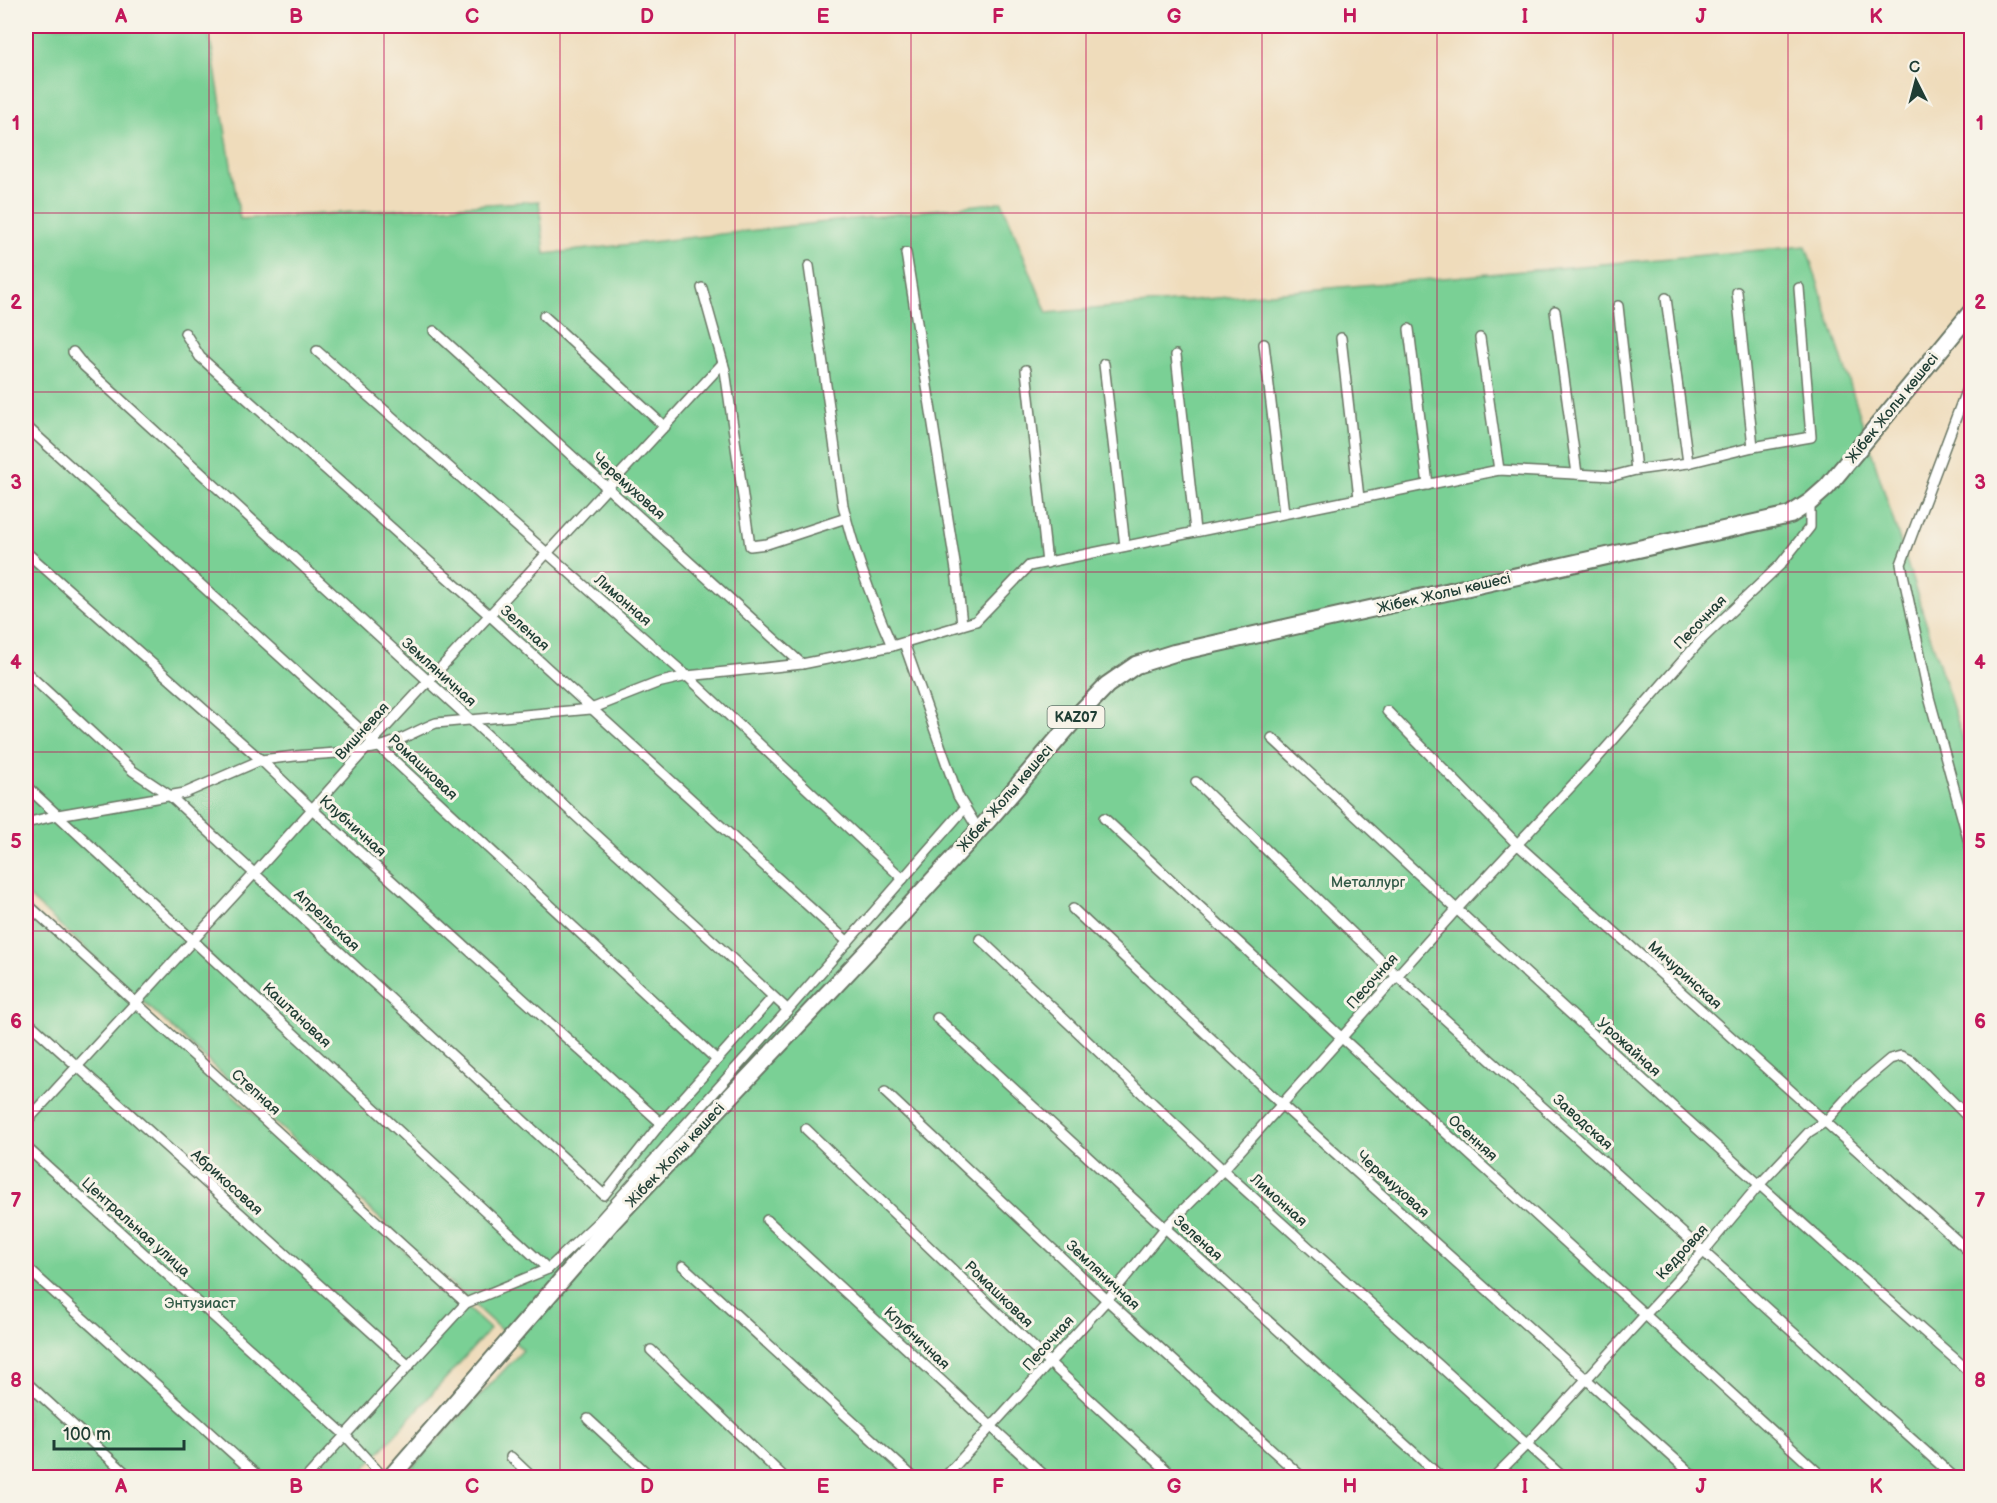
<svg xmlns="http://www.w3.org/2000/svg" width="1997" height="1503" viewBox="0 0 1997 1503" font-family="'Balsamiq Sans',sans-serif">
  <rect width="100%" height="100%" fill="#f7f3e8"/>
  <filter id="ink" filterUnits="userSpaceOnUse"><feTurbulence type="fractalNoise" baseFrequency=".0167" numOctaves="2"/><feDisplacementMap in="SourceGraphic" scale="12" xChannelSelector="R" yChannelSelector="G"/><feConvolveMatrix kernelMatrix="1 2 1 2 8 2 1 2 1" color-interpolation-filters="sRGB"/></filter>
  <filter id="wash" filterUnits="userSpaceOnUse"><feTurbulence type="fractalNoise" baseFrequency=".008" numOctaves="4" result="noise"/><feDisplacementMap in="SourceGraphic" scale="24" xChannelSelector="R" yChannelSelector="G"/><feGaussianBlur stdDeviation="1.35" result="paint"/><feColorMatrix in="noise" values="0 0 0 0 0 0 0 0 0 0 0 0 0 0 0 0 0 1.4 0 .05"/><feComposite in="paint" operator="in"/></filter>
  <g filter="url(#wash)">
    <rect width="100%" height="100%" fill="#efdcbb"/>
    <g fill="#7ad095" stroke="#4c8664" stroke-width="1.5">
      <polygon points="26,26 208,26 240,219 539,201 545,254 1002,202 1047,313 1806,246 1971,764 1971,1477 403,1477 523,1350 26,894"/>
      <polygon points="26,906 490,1329 357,1477 26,1477"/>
    </g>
  </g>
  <g filter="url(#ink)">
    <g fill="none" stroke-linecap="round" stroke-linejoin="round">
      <defs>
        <g id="minor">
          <polyline points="906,253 956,570 962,624"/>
          <path d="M 809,266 L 843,505 C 854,554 872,600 892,646"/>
          <polyline points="702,288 725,370 750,546 767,544 846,518"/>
          <polyline points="1737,292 1753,447"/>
          <polyline points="1666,298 1688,463"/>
          <polyline points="1618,306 1636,470"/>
          <polyline points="1555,311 1577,474"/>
          <polyline points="544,316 665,427"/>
          <polyline points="1409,329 1428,485"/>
          <polyline points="434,331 802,664"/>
          <polyline points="185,333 200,357 489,615 848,942"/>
          <polyline points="1341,338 1359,498"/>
          <polyline points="1480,338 1499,470"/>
          <polyline points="1264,344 1284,513"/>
          <polyline points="317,351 687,676 903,879"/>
          <polyline points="73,352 84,366 788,1010"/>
          <polyline points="1176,355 1195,531"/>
          <polyline points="1104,364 1125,546"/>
          <polyline points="1026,370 1047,563"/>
          <polyline points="1972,375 1901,564 1929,697 1972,853"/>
          <polyline points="26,426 373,741 717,1060"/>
          <polyline points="26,552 261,760 312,809 661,1123"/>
          <polyline points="904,643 958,796 978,829"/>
          <polyline points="26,672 133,771 169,795 604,1195 661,1123 773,997"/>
          <polyline points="1387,711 1517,844 1972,1254"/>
          <path d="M 1272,738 C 1502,953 1735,1165 1972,1374"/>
          <path d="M 366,749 C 392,747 412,732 436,723 L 591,709 L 657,683 L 687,676 L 802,664 L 892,646 L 976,621 L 1029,566 L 1499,470 L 1613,476 L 1636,470 L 1688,463 L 1753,447 L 1811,437 L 1799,288"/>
          <polyline points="1196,782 1397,976 1955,1478"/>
          <polyline points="26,786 548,1269"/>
          <polyline points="1104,818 1342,1038 1824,1478"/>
          <polyline points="26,823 58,815 185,793 261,760 295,756 364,751"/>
          <polyline points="26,903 466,1303"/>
          <polyline points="1073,909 1282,1105 1696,1478"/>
          <polyline points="980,939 1223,1170 1564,1478"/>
          <polyline points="937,1018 1165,1228 1442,1478"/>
          <polyline points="26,1020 409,1366"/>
          <polyline points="885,1092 1107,1300 1303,1478"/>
          <polyline points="26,1122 254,874 373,741 723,363"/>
          <polyline points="806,1129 1050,1363 1175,1478"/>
          <polyline points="26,1147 345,1435 384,1478"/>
          <polyline points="767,1220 1047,1478"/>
          <polyline points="683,1266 914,1478"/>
          <polyline points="26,1267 260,1478"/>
          <polyline points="651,1350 785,1478"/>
          <polyline points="26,1382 131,1478"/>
          <polyline points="588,1419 652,1478"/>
          <polyline points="511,1457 533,1478"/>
          <polyline points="306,1478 466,1303 548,1269 599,1221 779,1020 965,808"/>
          <polyline points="944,1478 1107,1300 1165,1228 1223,1170 1456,910 1593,763 1701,640 1780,565 1810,527 1810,502"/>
          <polyline points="1493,1478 1527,1444 1645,1315 1704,1251 1759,1185 1809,1132 1825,1122 1858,1086 1890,1059 1901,1056 1912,1061 1972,1121"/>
        </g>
        <polyline id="trunk" points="390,1478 612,1222 881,937 990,818 1080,713 1107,685 1136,665 1174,653 1790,515 1810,502 1827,487 1972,311"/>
      </defs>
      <use href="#minor" stroke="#687563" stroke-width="12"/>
      <use href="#trunk" stroke="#687563" stroke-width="20"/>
      <use href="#minor" stroke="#fff" stroke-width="9"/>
      <use href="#trunk" stroke="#fff" stroke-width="16"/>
    </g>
  </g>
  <path fill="none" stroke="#c2185b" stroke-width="1.5" stroke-opacity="0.55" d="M 209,26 L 209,1478M 384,26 L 384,1478M 560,26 L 560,1478M 735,26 L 735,1478M 911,26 L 911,1478M 1086,26 L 1086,1478M 1262,26 L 1262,1478M 1437,26 L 1437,1478M 1613,26 L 1613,1478M 1788,26 L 1788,1478M 26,213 L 1972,213M 26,392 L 1972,392M 26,572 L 1972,572M 26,752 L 1972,752M 26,931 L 1972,931M 26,1111 L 1972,1111M 26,1290 L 1972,1290"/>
  <g text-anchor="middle" stroke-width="6" stroke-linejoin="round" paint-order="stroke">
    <rect fill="#f7f3e8" stroke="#60746a" stroke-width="1.5" x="1047.5" y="706" width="57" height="22" rx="4.5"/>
    <g font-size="14" font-weight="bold" fill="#1f3d34">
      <text x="1076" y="722">KAZ07</text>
    </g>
    <g font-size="15" fill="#1f3d34" stroke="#f7f3e8">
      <text transform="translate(1892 408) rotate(-51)" y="5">Жібек Жолы көшесі</text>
      <text transform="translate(629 486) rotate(42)" y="5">Черемуховая</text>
      <text transform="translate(1444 593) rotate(-13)" y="5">Жібек Жолы көшесі</text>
      <text transform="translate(623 600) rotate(41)" y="5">Лимонная</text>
      <text transform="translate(1700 622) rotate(-46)" y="5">Песочная</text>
      <text transform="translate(525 628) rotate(42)" y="5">Зеленая</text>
      <text transform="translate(439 672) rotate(42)" y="5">Земляничная</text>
      <text transform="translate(362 731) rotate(-48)" y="5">Вишневая</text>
      <text transform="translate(423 767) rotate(43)" y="5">Ромашковая</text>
      <text transform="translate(1005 798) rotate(-49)" y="5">Жібек Жолы көшесі</text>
      <text transform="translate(353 826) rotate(42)" y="5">Клубничная</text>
      <text transform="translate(327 920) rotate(43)" y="5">Апрельская</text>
      <text transform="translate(1685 975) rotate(42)" y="5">Мичуринская</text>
      <text transform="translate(1372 981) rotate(-48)" y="5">Песочная</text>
      <text transform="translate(297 1015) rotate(43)" y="5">Каштановая</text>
      <text transform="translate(1629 1047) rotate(42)" y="5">Урожайная</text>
      <text transform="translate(256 1092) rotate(42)" y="5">Степная</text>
      <text transform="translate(1583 1122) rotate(42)" y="5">Заводская</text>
      <text transform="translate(1473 1138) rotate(42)" y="5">Осенняя</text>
      <text transform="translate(675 1155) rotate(-47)" y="5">Жібек Жолы көшесі</text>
      <text transform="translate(227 1182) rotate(42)" y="5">Абрикосовая</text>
      <text transform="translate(1393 1184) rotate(42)" y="5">Черемуховая</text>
      <text transform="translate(1279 1200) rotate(42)" y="5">Лимонная</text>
      <text transform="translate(136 1227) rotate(42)" y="5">Центральная улица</text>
      <text transform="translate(1198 1238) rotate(42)" y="5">Зеленая</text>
      <text transform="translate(1682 1252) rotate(-48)" y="5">Кедровая</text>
      <text transform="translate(1103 1275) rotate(43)" y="5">Земляничная</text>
      <text transform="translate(999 1294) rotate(44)" y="5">Ромашковая</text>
      <text transform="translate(917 1338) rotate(43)" y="5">Клубничная</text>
      <text transform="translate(1048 1343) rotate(-48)" y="5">Песочная</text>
    </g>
    <g font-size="15" fill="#315a47" stroke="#f7f3e8">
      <text x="1368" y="887">Металлург</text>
      <text x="200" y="1308">Энтузиаст</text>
    </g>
  </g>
  <rect width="1997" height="1503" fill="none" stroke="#f7f3e8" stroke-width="66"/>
  <g transform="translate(1916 81) rotate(354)" stroke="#f7f3e8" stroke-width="4.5" paint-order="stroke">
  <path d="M0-4.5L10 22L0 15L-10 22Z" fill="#1f3d34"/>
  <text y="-9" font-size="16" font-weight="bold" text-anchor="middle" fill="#1f3d34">С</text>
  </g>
  <path d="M54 1440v9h130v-9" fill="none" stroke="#1f3d34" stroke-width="3"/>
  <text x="63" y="1440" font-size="18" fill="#1f3d34" stroke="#f7f3e8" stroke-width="4.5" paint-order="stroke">100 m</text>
  <rect x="33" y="33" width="1931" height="1437" fill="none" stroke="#c2185b" stroke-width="2"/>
  <g font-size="20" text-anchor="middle" font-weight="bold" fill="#c2185b">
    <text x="121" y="23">A</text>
    <text x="296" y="23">B</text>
    <text x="472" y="23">C</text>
    <text x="647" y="23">D</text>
    <text x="823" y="23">E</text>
    <text x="998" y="23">F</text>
    <text x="1174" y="23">G</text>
    <text x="1350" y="23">H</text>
    <text x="1525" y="23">I</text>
    <text x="1701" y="23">J</text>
    <text x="1876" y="23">K</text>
    <text x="16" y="130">1</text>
    <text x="1980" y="130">1</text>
    <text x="16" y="309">2</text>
    <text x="1980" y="309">2</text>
    <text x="16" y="489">3</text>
    <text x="1980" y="489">3</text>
    <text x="16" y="669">4</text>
    <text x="1980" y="669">4</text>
    <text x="16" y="848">5</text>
    <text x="1980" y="848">5</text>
    <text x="16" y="1028">6</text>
    <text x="1980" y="1028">6</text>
    <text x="16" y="1207">7</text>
    <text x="1980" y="1207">7</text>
    <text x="16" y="1387">8</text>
    <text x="1980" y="1387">8</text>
    <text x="121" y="1493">A</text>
    <text x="296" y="1493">B</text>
    <text x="472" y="1493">C</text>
    <text x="647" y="1493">D</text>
    <text x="823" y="1493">E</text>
    <text x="998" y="1493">F</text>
    <text x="1174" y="1493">G</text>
    <text x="1350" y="1493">H</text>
    <text x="1525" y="1493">I</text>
    <text x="1701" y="1493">J</text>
    <text x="1876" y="1493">K</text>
  </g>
</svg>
